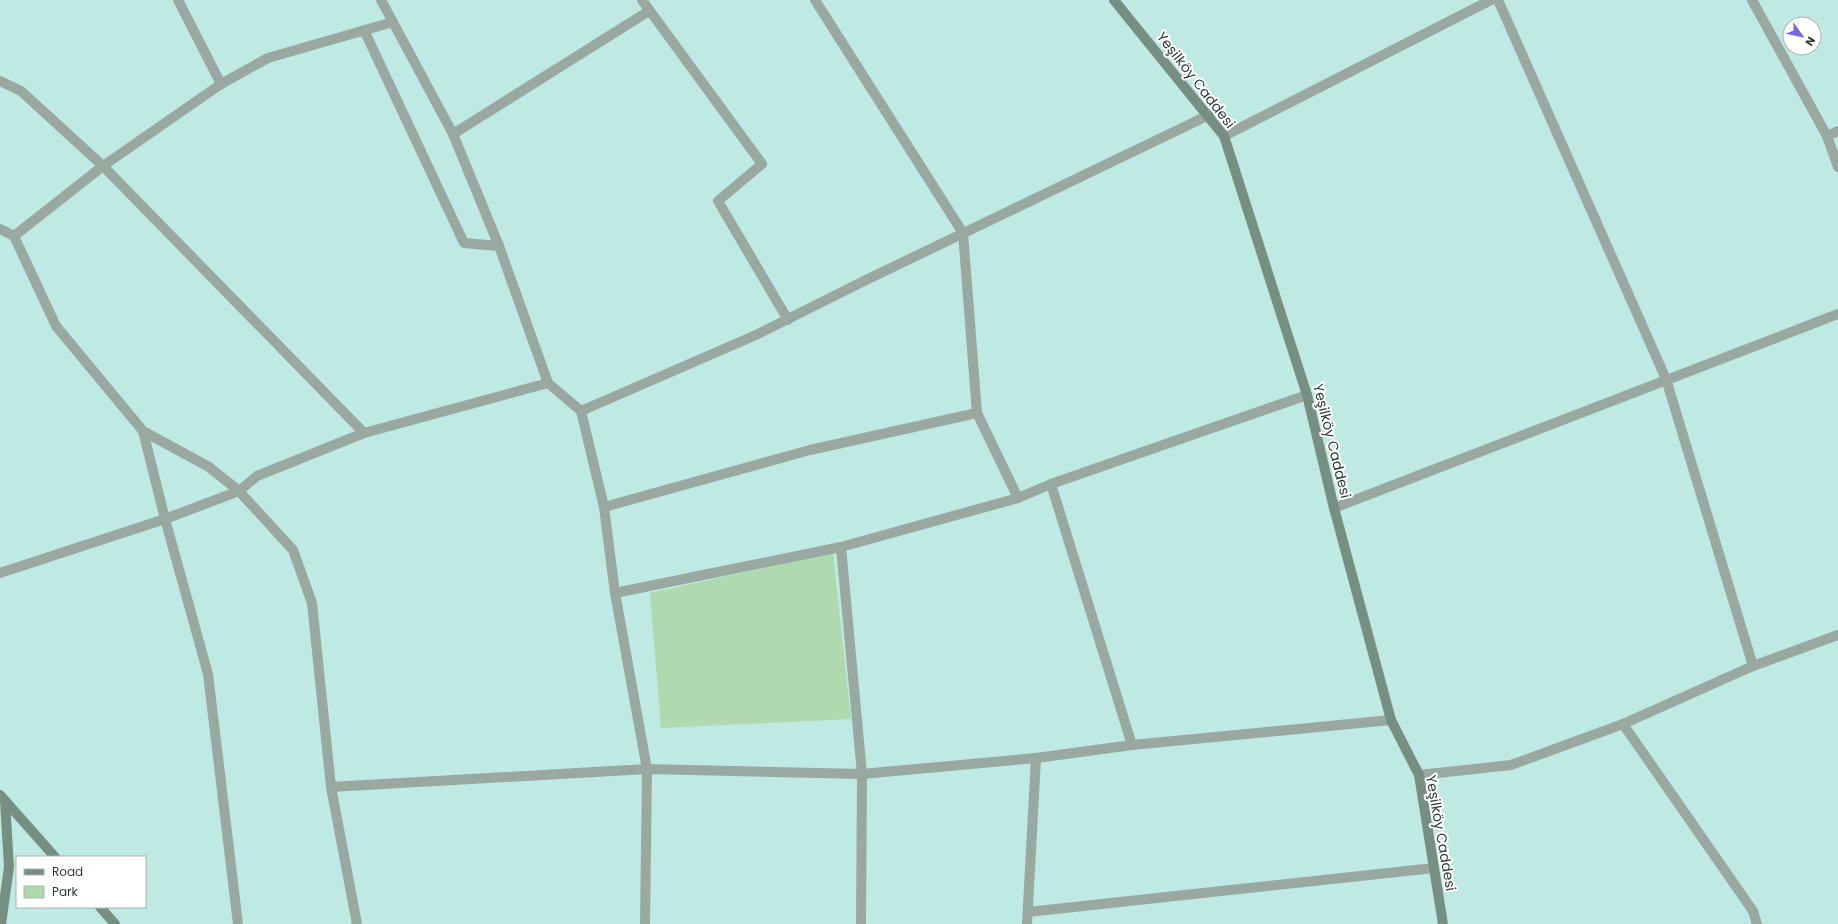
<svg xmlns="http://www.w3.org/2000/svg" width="1838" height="924" viewBox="0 0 1838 924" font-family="Poppins,sans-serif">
  <rect width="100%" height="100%" fill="#bfe9e3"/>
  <polygon fill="#afd9ae" points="833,553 851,719 661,728 650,593"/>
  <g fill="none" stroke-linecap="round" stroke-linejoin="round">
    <polyline stroke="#99a8a1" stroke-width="10" points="364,30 464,243 499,246"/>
    <g stroke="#99a8a1" stroke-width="10">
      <polyline points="178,0 221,84"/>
      <polyline points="381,0 453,134 499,246 548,383 581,411 604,507 615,593 647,769 645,924"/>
      <polyline points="642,0 762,164 718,201 788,320"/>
      <polyline points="815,0 963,233 977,413 1018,498"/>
      <polyline points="1498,0 1666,379 1753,666"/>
      <polyline points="1752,0 1827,136 1838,167"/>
      <polyline points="0,81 21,91 103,166 364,433"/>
      <polyline points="453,134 649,11"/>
      <polyline points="1224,136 1491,0"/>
      <polyline points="1827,136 1838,131"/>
      <polyline points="0,229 14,236 56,326 143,431 209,467 239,491 293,550 312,603 331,787 357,924"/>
      <polyline points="14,236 103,166 221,84 268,58 393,22"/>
      <polyline points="581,411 756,335 866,280 1209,115"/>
      <polyline points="143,431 165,519 208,674 238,924"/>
      <polyline points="1051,484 1132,745"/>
      <polyline points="604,507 810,450 977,413"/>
      <polyline points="1334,508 1838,314"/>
      <polyline points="841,547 862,774 861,924"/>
      <polyline points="0,573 165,519 239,491 257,476 364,433 548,383"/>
      <polyline points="615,593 841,547 1018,498 1051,484 1307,395"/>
      <polyline points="1623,724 1753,911 1757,924"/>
      <polyline points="1419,775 1511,765 1623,724 1753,666 1838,635"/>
      <polyline points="331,787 647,769 862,774 1036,758 1132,745 1391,720"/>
      <polyline points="1028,912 1434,868"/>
      <polyline points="1027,924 1036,758"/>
    </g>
    <g stroke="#778e83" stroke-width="10">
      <polyline points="1114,0 1224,136 1307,395 1334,508 1391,720 1419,775 1443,924"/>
      <polyline points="0,795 55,857"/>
      <polyline points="100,907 115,924"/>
      <polyline points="1,924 9,867 5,801"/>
    </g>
  </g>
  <g text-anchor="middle" stroke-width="4" stroke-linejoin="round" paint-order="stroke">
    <g font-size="14" fill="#2c3d3a" stroke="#fff">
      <text transform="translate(1196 80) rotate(52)" y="5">Yeşilköy Caddesi</text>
      <text transform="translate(1332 441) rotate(76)" y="5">Yeşilköy Caddesi</text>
      <text transform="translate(1441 833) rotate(80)" y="5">Yeşilköy Caddesi</text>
    </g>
  </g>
  <rect x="16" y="856" width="130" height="52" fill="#ffffff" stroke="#abb1b0"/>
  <rect x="24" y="869" width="20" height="6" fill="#778e83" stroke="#abb1b0"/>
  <text x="52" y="876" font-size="12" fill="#2c3d3a">Road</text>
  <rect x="24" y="886" width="20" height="12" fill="#afd9ae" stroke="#abb1b0"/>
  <text x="52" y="896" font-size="12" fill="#2c3d3a">Park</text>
  <g transform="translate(1802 36) rotate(123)"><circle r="19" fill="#ffffff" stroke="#abb1b0"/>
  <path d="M0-3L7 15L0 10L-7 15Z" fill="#7b66e1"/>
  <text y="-6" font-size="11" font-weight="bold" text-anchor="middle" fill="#2c3d3a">N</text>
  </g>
</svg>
